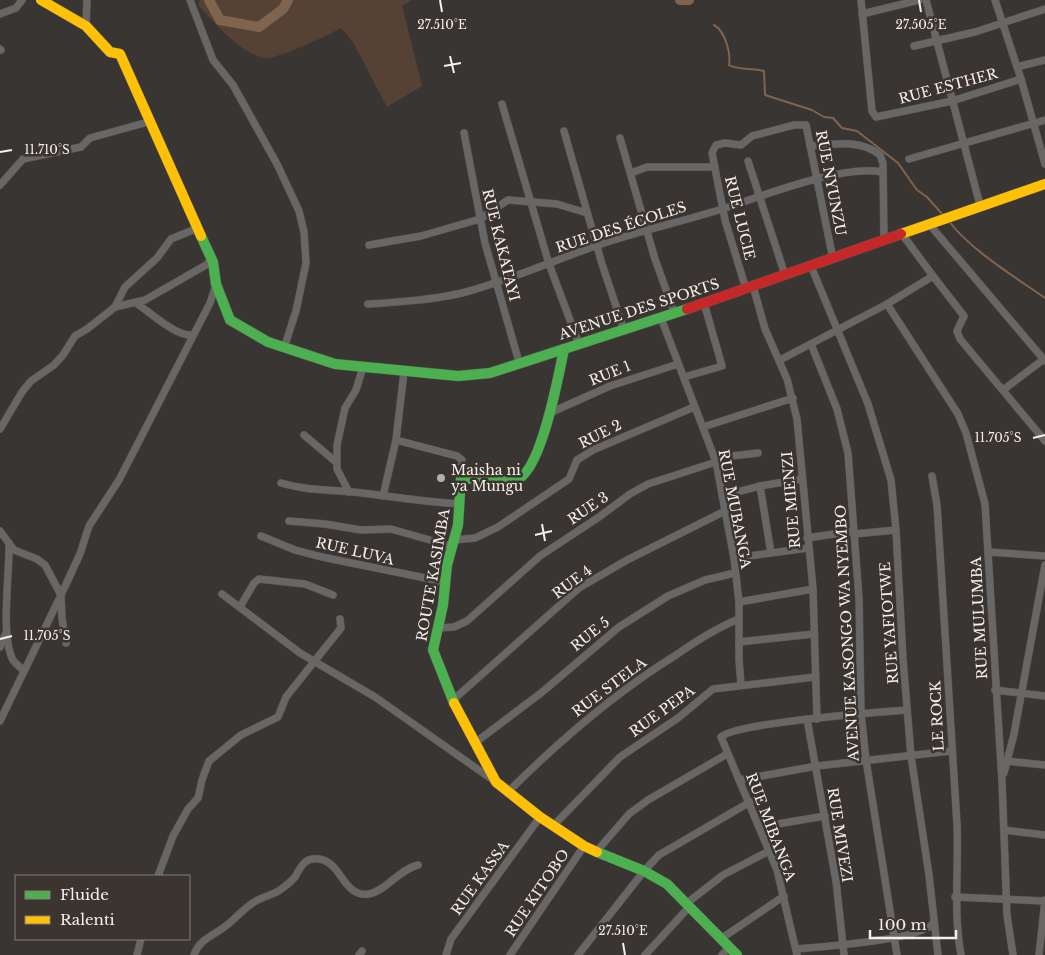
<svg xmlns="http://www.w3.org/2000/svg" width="1045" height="955" viewBox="0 0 1045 955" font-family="'Libre Baskerville',serif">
  <rect width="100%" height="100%" fill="#383532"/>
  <path fill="#564234" d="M 200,0 L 412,0 L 402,6 L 422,86 L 387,107 L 353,42 L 341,28 C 329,35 280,58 267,58 C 244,58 213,21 198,5 Z"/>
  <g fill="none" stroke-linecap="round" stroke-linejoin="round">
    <g stroke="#806450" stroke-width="2">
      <path d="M 714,25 C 725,31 731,53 729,65 C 736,70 754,68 764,71 L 765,95 L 812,110 L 824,117 L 833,118 L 842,128 L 857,131 L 898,163 L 917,190 L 927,197 L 943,215"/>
      <path d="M 948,220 C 969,249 1015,277 1045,298"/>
    </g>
    <g stroke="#806450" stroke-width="10">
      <polyline points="209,0 220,20 259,27 283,9 288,0"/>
      <polyline points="680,0 689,0"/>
    </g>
    <defs>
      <g id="street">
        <polyline points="190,0 213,60 233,85 277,164 299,211 304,232 306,263 296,311 284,348"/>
        <polyline points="861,0 872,111 876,117 952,101 1021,79"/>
        <polyline points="926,0 980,205"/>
        <polyline points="995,0 1021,79 1045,164"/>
        <polyline points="0,14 16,8 22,0"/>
        <polyline points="862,14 919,0"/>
        <polyline points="86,26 87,0"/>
        <polyline points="914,46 975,32 1045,9"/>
        <polyline points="0,49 1,50"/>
        <polyline points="1017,67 1045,60"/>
        <polyline points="502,104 549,264 579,344"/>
        <polyline points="564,131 602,264 624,330"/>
        <polyline points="464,133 485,243 519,362"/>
        <polyline points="620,138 655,259 674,312"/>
        <path d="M 810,146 C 833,144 861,139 880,155 L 883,163 L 884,240"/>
        <polyline points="909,159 1045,120"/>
        <polyline points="748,161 785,275"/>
        <polyline points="631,173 647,167 715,167"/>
        <polyline points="0,185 23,159 81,147 90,138 148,122"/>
        <polyline points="929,224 1045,361"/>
        <polyline points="369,245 421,236 480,219 508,200 557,204 587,213"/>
        <polyline points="811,266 868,404 891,480 896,530 903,659 911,756 929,875 938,955"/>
        <polyline points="933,276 964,316 957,331 960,339 1045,441"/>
        <polyline points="753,286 765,329 787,379 797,419 813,589 817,719"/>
        <polyline points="746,289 725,220 712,153 716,145 725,143 741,145 752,136 794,125 806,125 833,259"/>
        <path d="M 136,303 C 150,312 176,337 193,335"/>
        <path d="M 368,304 C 400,302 431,300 462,293 C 505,282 545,264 587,249 C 632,232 679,223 725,208 C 763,196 843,164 882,172"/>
        <polyline points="887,304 958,414 966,433 985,504 1002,781 1007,915 1013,955"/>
        <polyline points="115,307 125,287 157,258 171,239 198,228"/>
        <polyline points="661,318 716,462 734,558 739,602 739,660 741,684"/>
        <polyline points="811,344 837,409 848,453 859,598 861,713 866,760 897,955"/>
        <polyline points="780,360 887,304 933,276 902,234"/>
        <polyline points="684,377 722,366 704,303"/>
        <polyline points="1003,390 1044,359"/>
        <polyline points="552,412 610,386 678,364"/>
        <polyline points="703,427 793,398"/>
        <polyline points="0,429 22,392 31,381 54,365 63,355 75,336 87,329 115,307 145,300 206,265 211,259"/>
        <polyline points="304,435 336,462"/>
        <polyline points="396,440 457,456 462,460 461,478"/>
        <path d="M 932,476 L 937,505 L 957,824 C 959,868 953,911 961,955"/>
        <path d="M 281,483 C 308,491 327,489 353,492 C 389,496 424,502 460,504"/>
        <polyline points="760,486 771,553"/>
        <polyline points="349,492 337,469 337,445 345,408 356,390 363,367"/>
        <polyline points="383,496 396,440 404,372"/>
        <polyline points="722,496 760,486 802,479"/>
        <polyline points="289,521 325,524 361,530 391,529 451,546"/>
        <polyline points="0,531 14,550 37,559 45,565 61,595 0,721"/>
        <polyline points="854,534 896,530"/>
        <polyline points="261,536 295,550 322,557 445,582"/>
        <polyline points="807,538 854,531"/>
        <polyline points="454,540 475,538 498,527 569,479 577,460 593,450 694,407"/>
        <path d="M 9,543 C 10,571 0,636 13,660 C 16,664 21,668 24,671"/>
        <polyline points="988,552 1045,556"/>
        <polyline points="734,558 808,548"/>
        <polyline points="222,594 300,653 375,697 493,780"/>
        <polyline points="739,602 813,589"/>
        <polyline points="240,607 254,583 259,579 305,584 333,595"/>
        <polyline points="438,628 454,627 467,621 540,556 599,517 630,494 648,484 716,462 723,457 758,453"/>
        <polyline points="739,642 814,634"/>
        <polyline points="66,643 62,618 61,595 80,554 89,526 119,480 210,303 216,285"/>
        <polyline points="0,647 6,633"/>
        <polyline points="995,690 1045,696"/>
        <polyline points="453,700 579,588 627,560 725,511"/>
        <polyline points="807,719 836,881 844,955"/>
        <polyline points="476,742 541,693 619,627 668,596 705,580 735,573"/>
        <polyline points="1007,761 1045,765"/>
        <polyline points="1004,773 1014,734 1045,565"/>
        <polyline points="739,780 817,766 951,751"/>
        <path d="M 507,793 C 559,741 613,694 676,655 C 696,641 716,628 739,619"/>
        <polyline points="553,826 620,757 678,718 713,689 815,677"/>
        <polyline points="760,827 825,816"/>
        <polyline points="1004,830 1045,835"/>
        <polyline points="596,852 629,814 648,800 727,754"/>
        <polyline points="158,876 173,836 188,809 198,798 202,780 209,761 241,735 278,717 286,697 341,628 340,619"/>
        <polyline points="955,897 1045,901"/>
        <polyline points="687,903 723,875 769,851"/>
        <polyline points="722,938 784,896"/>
        <path d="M 796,949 C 818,947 924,940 933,923"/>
        <polyline points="137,955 141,939"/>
        <path d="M 194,955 C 199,939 215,935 227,925 C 237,917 245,907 256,901 C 264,896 273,895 280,890 C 285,886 291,882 295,877 C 301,867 304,857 319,859 C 342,862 343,898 369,894 C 386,891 398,870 418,865"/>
        <polyline points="359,955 362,951"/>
        <polyline points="446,955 451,939 540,817"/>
        <polyline points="510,955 584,846"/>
        <polyline points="578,955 644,871 659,855 750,802"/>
        <polyline points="645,955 690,906"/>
        <polyline points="722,955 729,947"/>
        <path d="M 797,955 L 777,870 L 721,737 C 735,723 879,712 907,710"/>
        <polyline points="1039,955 1045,900"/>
      </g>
      <g id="fast">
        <polyline points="201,236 213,262 216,284 230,320 268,342 335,364 458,376 490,373 687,309"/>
        <path d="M 454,703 L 433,650 L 443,605 L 447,565 L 458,525 L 461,478 C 478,479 499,483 515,480 C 541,475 559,373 564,349"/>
        <polyline points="597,852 644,871 667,884 737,955"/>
      </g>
      <g id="slow">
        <polyline points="41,0 86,26 110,52 120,54 201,236"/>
        <polyline points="901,234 1045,184"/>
        <polyline points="454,703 496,782 540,817 584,846 597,852"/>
      </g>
      <polyline id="jam" points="687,309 901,234"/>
    </defs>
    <use href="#street" stroke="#555351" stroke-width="8"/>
    <use href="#fast" stroke="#555351" stroke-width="11"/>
    <use href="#slow" stroke="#555351" stroke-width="11"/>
    <use href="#jam" stroke="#555351" stroke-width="11"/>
    <use href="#street" stroke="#686766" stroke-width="7"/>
    <use href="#fast" stroke="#4caf50" stroke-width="10"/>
    <use href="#slow" stroke="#ffc107" stroke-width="10"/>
    <use href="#jam" stroke="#c62828" stroke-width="10"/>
  </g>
  <path fill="none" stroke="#f5f0ed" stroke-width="2" d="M 440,0 L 442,12M 919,0 L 921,12M 450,56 L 454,73M 444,66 L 461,63M 0,152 L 12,150M 1033,438 L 1045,435M 542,524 L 545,541M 535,535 L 552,531M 0,639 L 12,636M 623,943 L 625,955"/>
  <circle fill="#b3afac" stroke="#3b342f" stroke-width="2" cx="441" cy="478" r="5"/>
  <g text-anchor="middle" stroke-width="5" stroke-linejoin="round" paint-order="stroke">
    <g font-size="14" fill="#f5f0ed" stroke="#3b342f">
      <text transform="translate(948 86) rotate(-15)" y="5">RUE ESTHER</text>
      <text transform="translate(831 183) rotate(79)" y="5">RUE NYUNZU</text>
      <text transform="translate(740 218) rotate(76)" y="5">RUE LUCIE</text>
      <text transform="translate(621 227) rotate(-18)" y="5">RUE DES ÉCOLES</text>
      <text transform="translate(501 245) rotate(76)" y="5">RUE KAKATAYI</text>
      <text transform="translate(639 309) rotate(-18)" y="5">AVENUE DES SPORTS</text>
      <text transform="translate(610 373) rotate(-22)" y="5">RUE 1</text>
      <text transform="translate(600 434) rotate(-27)" y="5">RUE 2</text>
      <text transform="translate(791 500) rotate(-95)" y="5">RUE MIENZI</text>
      <text transform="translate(588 508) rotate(-34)" y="5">RUE 3</text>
      <text transform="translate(735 509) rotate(79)" y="5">RUE MUBANGA</text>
      <text transform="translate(355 551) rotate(13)" y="5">RUE LUVA</text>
      <text transform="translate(433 575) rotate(-80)" y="5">ROUTE KASIMBA</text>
      <text transform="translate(572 582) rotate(-37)" y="5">RUE 4</text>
      <text transform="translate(979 618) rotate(-93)" y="5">RUE MULUMBA</text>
      <text transform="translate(889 623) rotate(-94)" y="5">RUE YAFIOTWE</text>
      <text transform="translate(847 633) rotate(-93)" y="5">AVENUE KASONGO WA NYEMBO</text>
      <text transform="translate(590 634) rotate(-39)" y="5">RUE 5</text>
      <text transform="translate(609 687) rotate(-37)" y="5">RUE STELA</text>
      <text transform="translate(662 711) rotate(-36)" y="5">RUE PEPA</text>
      <text transform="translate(937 716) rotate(-93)" y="5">LE ROCK</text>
      <text transform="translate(771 827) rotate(69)" y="5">RUE MIBANGA</text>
      <text transform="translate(840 835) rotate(81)" y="5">RUE MIVEZI</text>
      <text transform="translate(480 878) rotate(-54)" y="5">RUE KASSA</text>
      <text transform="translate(537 893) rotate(-56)" y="5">RUE KITOBO</text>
    </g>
    <g font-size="14" fill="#f5f0ed" stroke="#3b342f" text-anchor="start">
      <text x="451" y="475">Maisha ni<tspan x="451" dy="16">ya Mungu</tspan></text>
    </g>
  </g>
  <g font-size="12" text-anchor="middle" fill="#f5f0ed" stroke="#3b342f" stroke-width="5" stroke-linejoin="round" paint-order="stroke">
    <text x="442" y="29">27.510°E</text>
    <text x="921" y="29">27.505°E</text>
    <text x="47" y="154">11.710°S</text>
    <text x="998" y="442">11.705°S</text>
    <text x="47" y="640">11.705°S</text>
    <text x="623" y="935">27.510°E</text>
  </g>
  <rect x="15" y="875" width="175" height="65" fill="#3b342f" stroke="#857f7b"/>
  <rect x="25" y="891" width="25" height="8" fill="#4caf50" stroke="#857f7b"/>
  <text x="60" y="900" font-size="15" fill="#f5f0ed">Fluide</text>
  <rect x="25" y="916" width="25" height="8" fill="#ffc107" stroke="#857f7b"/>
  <text x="60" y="925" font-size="15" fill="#f5f0ed">Ralenti</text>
  <path d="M870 930v8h86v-8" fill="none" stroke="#f5f0ed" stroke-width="2.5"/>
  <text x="878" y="930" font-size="15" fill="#f5f0ed" stroke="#3b342f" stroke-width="4" paint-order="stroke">100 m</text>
</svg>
